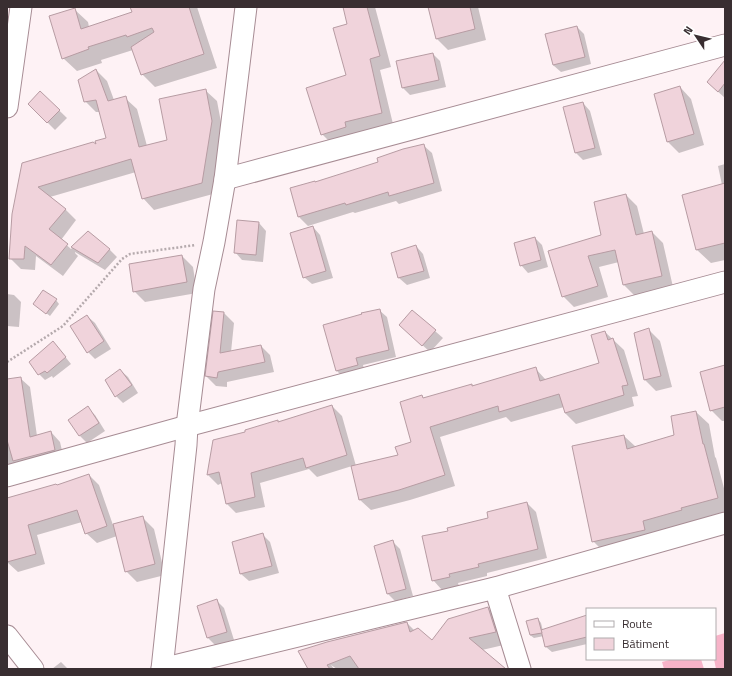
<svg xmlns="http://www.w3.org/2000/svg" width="732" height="676" viewBox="0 0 732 676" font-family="'Titillium Web',sans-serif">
  <rect width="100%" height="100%" fill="#fef2f5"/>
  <g fill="#f7b3c8">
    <polygon points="725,633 725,669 716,669 714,659 715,659 715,636"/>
    <polygon points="673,659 701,659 704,669 664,669 662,662"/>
  </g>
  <g fill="#0003">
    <polygon points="131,7 197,7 217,68 155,87 142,74 133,50 101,60 102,63 77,71 63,58 74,9 88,22 89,27 133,13"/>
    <polygon points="344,7 375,7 391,67 380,70 393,124 333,145 322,134 347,76 349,25"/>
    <polygon points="429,7 478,7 486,40 448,50 437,39"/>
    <polygon points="577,27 584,34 591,64 561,72 553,65"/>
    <polygon points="433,54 440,61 446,87 410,95 403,88 397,62"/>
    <polygon points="725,68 725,98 715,89"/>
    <polygon points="96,70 107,81 114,100 125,98 137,109 147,146 168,140 205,90 217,101 223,133 213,194 154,210 143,198 136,172 50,197 65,209 76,220 61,240 71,249 88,232 110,250 117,257 105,270 75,252 75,253 78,256 63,276 36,256 35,270 21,269 10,258 23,164 98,148 107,139 100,112 96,112 85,101"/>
    <polygon points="680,87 691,99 704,145 679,153 668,142 655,95"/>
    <polygon points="40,92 67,118 55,130 29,104"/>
    <polygon points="583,103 590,111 602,155 583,160 576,153 565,108"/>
    <polygon points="423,145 432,153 442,191 399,204 396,201 355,213 353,212 308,226 299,217 291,189 316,183 380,162"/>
    <polygon points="725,164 725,260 711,263 697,250 722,185 718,166"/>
    <polygon points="626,195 637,206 644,234 652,232 663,243 673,287 635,296 624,285 619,262 599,267 608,297 574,307 563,296 550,252 602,236"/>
    <polygon points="259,223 266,231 263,262 242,260 235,252"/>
    <polygon points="313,227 320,235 333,278 312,284 304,277"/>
    <polygon points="535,238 542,245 548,267 528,273 521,265"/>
    <polygon points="416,246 423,254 430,278 407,285 399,278"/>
    <polygon points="182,256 193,267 197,293 145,302 134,291"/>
    <polygon points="7,294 14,295 21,302 19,327 7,326"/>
    <polygon points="56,300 59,304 50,316 38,307"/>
    <polygon points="379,310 387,317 396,357 363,365 365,372 344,378 337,371"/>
    <polygon points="412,311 443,338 430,352 408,332"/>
    <polygon points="224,313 234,323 231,352 261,346 270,355 274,372 227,382 227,387 216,386 206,376"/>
    <polygon points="87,316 95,323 111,349 95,359 88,352"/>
    <polygon points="649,330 660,341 672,387 656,391 645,380 635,333"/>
    <polygon points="605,332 624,350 638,396 632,397 634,406 576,424 565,413 564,407 511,422 506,417 440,437 455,486 410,500 371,510 360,500 352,466 317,477 309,469 260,483 265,507 236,513 226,503 222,483 218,485 208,475 214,441 247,433 332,406 342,416 356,466 399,455 412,442 422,397 424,399 472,385 473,386 535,368 546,380 601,363"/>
    <polygon points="59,349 71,364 53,378 52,376 45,380 39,374"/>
    <polygon points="725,366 725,421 722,421 711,410"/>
    <polygon points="120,370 128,377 138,393 123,403 116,396"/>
    <polygon points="20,378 30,387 37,436 51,432 60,442 64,459 7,474 7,382"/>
    <polygon points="87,408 95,415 105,431 87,443 80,436"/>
    <polygon points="696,412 709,424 715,457 716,458 725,492 725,512 693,521 694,523 606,554 593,541 624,436 636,447 676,436"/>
    <polygon points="89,475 99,485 113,525 143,518 154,529 165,575 137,582 126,571 117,536 97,543 86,533 82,522 37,535 45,564 18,572 7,562 7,500 57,486"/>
    <polygon points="527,503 536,512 547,558 487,573 487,576 458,583 459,586 442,590 433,580 449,532 490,519"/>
    <polygon points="263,535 270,542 279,573 249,581 241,574 233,543"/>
    <polygon points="393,542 400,549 413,596 395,601 388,594 375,547"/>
    <polygon points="217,601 224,608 234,640 215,645 208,638 198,606"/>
    <polygon points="488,608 501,621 508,644 482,650 505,669 337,669 331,665 334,669 310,669 407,623 415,631 432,641"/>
    <polygon points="587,618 587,644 552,652 546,647 544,636 534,638 530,635 538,619 541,623 543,631"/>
    <polygon points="61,662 68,669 52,669"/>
  </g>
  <g fill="#f0d3db" stroke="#b79ca3">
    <polygon points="130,7 189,7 204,54 141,75 131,47 154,32 152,28 127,37 126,35 88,47 89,49 62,59 49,16 75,8 81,29 132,12"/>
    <polygon points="343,7 367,7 380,56 370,59 382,113 345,122 346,127 321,135 306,88 346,75 333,28 347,24"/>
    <polygon points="428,7 470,7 475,29 436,39"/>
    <polygon points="577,26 585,57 553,65 545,34"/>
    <polygon points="433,53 439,80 402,88 396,61"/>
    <polygon points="725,60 725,83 718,92 707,82"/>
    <polygon points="96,69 108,101 126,96 139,147 167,140 159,99 206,89 212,121 202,183 142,199 131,159 38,187 66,209 49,229 68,244 51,265 25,246 24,259 9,259 12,214 22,163 93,142 96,144 95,141 106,138 96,100 84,102 78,80"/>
    <polygon points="680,86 694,134 667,142 654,94"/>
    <polygon points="40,91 60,110 47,123 28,104"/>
    <polygon points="583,102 595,148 575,153 563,107"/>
    <polygon points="424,144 434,183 389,196 388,192 346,205 345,203 298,217 290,188 315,181 315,182 378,162 377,158 403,149"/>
    <polygon points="725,183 725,243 696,250 682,195"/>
    <polygon points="626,194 636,235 652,231 662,276 623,285 615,250 588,256 598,286 562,297 548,251 601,235 594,202"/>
    <polygon points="237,220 259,222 256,255 234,253"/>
    <polygon points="313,226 326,271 303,278 290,233"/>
    <polygon points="88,231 110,249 98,263 71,247"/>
    <polygon points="535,237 541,260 520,266 514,243"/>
    <polygon points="416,245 424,271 398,278 391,253"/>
    <polygon points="182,255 187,282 133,292 129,264"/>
    <polygon points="43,290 57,299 46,314 33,304"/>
    <polygon points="380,309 389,350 356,358 358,365 336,371 323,325 362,314 361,313"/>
    <polygon points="412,310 436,330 422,346 399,325"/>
    <polygon points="213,311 224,312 220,353 261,345 265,362 218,372 217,378 205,376"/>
    <polygon points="87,315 104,341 87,353 70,326"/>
    <polygon points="649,328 661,376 644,380 634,333"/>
    <polygon points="605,331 608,340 613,338 628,385 622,386 624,395 565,413 559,394 499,412 498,406 430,427 445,475 399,490 359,500 351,466 398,455 395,447 411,442 400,402 422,395 423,398 472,384 472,386 536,367 540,381 599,363 591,335"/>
    <polygon points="53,341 66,357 47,373 45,371 38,375 29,362"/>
    <polygon points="725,365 725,407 710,411 700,372"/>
    <polygon points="120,369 132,385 115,397 105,380"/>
    <polygon points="21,377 30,437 51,431 55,450 13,461 7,440 7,379"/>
    <polygon points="332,405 347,455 306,468 303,458 251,473 255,497 226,504 219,472 207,475 213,440 245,432 245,430 278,420 278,422"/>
    <polygon points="88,406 99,423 79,436 68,420"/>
    <polygon points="696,411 703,444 704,444 718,498 681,508 682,510 643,521 645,530 592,542 572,446 624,435 627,449 674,435 671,416"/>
    <polygon points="89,474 107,526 85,534 77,510 28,525 36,554 7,562 7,498 56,484 57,485"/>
    <polygon points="527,502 538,549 478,564 479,567 449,574 450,577 432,581 422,536 448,531 447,528 488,518 487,512"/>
    <polygon points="143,516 155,564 125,572 113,524"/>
    <polygon points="263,533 272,566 240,574 232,542"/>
    <polygon points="393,540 406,589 387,594 374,546"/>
    <polygon points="217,599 227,632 207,638 197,606"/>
    <polygon points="488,607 496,632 469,638 506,669 359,669 350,656 327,665 330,669 308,669 298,651 327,642 407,622 410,632 418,628 432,640 448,619"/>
    <polygon points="587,615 587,637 545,647 541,630"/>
    <polygon points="538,618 542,633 530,635 526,621"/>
  </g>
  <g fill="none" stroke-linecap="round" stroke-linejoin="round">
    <defs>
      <g id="minor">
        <polyline points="7,107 21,7"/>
        <polyline points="225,179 725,45"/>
        <polyline points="7,476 187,426 725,282"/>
        <polyline points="495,588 520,669"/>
        <polyline points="7,636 33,669"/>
        <polyline points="162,669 186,445 187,426 204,289 214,242 225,179 246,7"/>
        <polyline points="162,669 495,588 725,523"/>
      </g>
    </defs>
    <use href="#minor" stroke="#a78c94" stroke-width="23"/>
    <polyline stroke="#b5aaad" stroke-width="2.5" stroke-dasharray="2 2" stroke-linecap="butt" points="7,362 63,326 122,259 130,254 196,245"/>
    <use href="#minor" stroke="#fff" stroke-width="21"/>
  </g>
  <rect width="732" height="676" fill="none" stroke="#392e31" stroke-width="16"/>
  <rect x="586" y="608" width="130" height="52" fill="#ffffff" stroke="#b0abad"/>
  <rect x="594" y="621" width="20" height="6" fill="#ffffff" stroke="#b0abad"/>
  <text x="622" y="628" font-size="12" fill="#392e31">Route</text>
  <rect x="594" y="638" width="20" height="12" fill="#f0d3db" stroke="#b0abad"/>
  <text x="622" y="648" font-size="12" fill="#392e31">Bâtiment</text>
  <g transform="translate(696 36) rotate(305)" stroke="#ffffff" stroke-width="3" paint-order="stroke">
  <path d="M0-3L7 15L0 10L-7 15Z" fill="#392e31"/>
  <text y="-6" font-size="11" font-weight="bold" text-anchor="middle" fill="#392e31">N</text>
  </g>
</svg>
